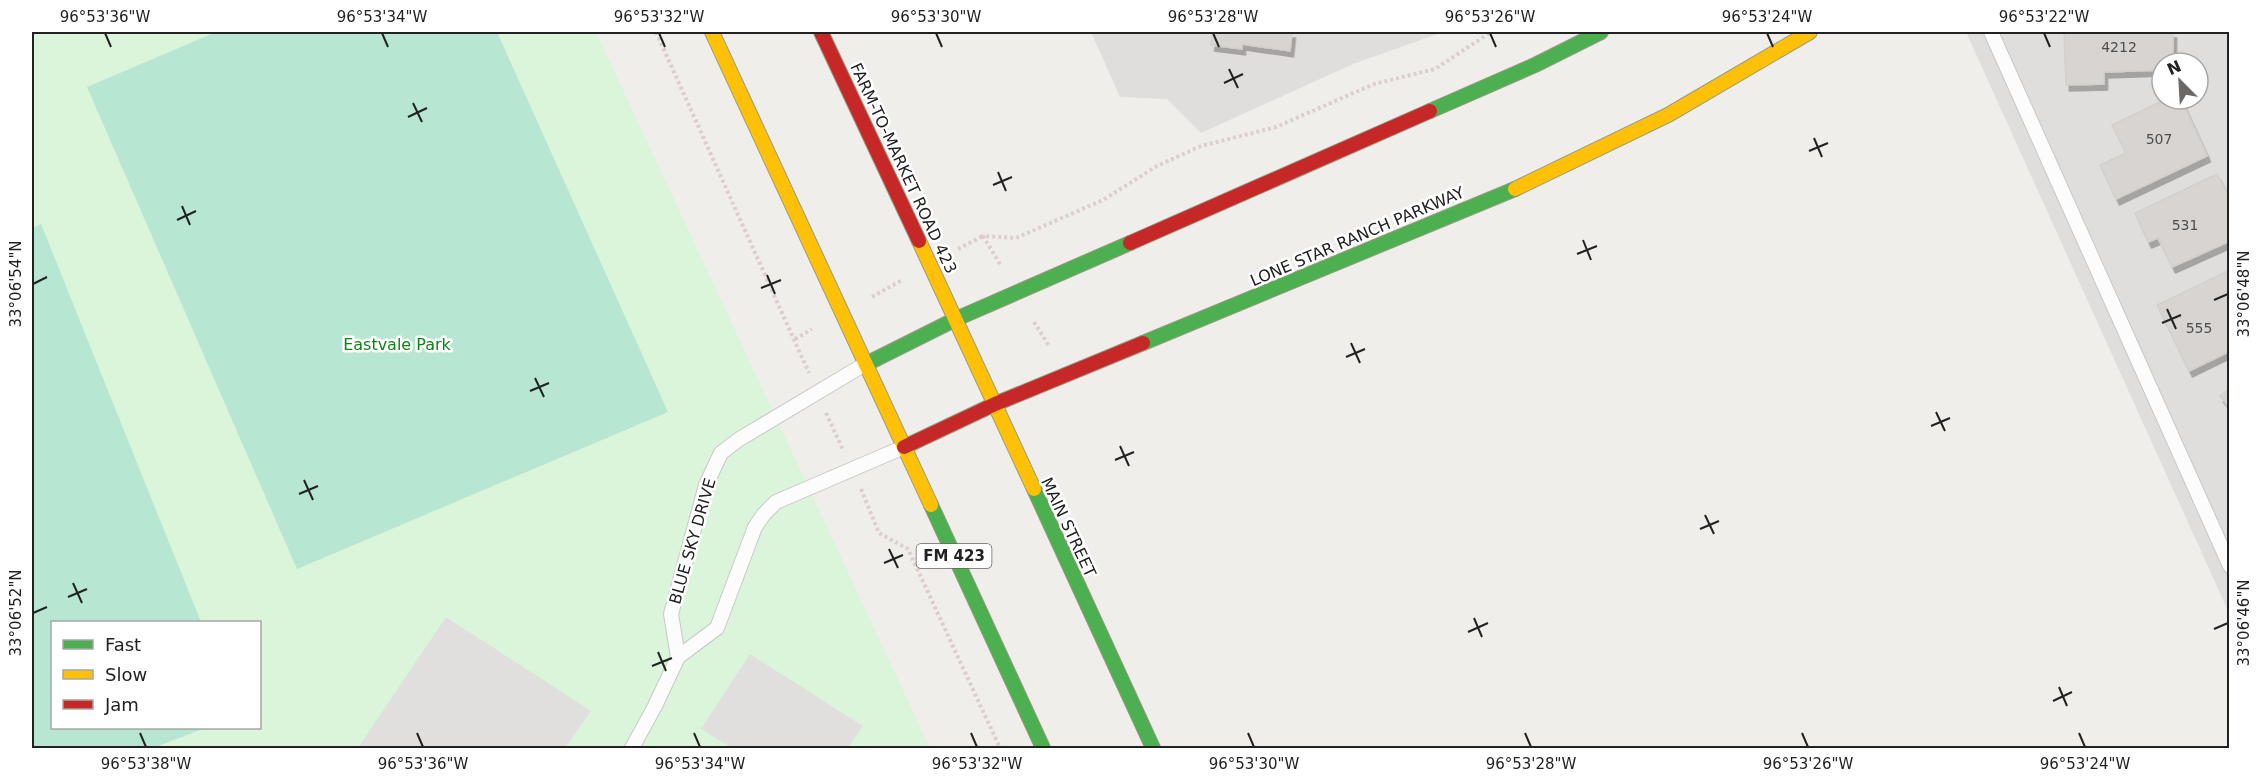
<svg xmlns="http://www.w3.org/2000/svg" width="2261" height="780" viewBox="0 0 2261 780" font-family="'DejaVu Sans',sans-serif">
  <defs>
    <filter id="shadow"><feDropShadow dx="3.5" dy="6" stdDeviation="0" flood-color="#0004"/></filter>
  </defs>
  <rect width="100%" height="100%" fill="#f0eeeb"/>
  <g fill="#dfdedc" fill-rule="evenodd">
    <polygon points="1091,32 1443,32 1353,64 1201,133 1167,99 1120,97"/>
    <path d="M 1966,32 L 2229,32 L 2229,613 ZM 2162,63 L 2198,63 L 2198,99 L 2162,99 Z"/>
  </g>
  <path fill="#daf5da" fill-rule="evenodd" d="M 32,32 L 596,32 L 930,748 L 32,748 ZM 52,622 L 260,622 L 260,728 L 52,728 Z"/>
  <g fill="#b7e6d2">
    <polygon points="216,32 497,32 668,412 297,569 87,87"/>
    <polygon points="41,224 201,622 52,622 52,728 205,728 153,748 32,748 32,228"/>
  </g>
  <g fill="#e0dfde">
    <polygon points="446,617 591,711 565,748 358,748"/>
    <polygon points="750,654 863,726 848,748 732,748 701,729"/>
  </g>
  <g fill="#d7d4d2" stroke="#d3d0cc" stroke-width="1.5" filter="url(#shadow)">
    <polygon points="1213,32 1292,32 1290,51 1242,44 1242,49 1211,45"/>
    <polygon points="2064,32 2173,32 2173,63 2162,63 2162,70 2104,72 2104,84 2066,85"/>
    <polygon points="2166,99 2181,99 2207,156 2116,199 2100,165 2126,153 2112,125"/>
    <polygon points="2217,174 2230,200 2230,241 2172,267 2158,238 2148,242 2135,213"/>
    <polygon points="2230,270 2230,351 2189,371 2157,305"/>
    <polygon points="2230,388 2230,408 2220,396"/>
  </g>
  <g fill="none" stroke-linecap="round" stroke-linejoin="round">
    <defs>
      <g id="lane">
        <polyline points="1991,32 2230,566"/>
        <polyline points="678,657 671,614 706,485 721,453 738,440 865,364"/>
        <polyline points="632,748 655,706 678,657 717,628 755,527 764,514 776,502 904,447"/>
      </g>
      <g id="fast">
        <polyline points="1430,111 1535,65 1601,32"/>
        <polyline points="1143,343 1515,189"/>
        <polyline points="866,364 956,319 1130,243"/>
        <polyline points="1034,489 1153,748"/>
        <polyline points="931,505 1043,748"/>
      </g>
      <g id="slow">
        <polyline points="712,32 931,505"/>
        <polyline points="1515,189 1668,115 1810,32"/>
        <polyline points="919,241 1034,489"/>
      </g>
      <g id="jam">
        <polyline points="821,32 919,241"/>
        <polyline points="1130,243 1430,111"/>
        <polyline points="904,447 995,404 1143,343"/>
      </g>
    </defs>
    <use href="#lane" stroke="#c9c8c7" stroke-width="16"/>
    <use href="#fast" stroke="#999a82" stroke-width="16"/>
    <use href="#slow" stroke="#999a82" stroke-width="16"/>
    <use href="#jam" stroke="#999a82" stroke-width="16"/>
    <g stroke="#dccecd" stroke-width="4" stroke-dasharray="3 3" stroke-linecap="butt">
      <polyline points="656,32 809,373"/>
      <polyline points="958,249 983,236"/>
      <polyline points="1000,264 983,236 1016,238 1103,200 1157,166 1201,146 1276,127 1374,84 1435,69 1491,32"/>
      <polyline points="872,297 902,280"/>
      <polyline points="1034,322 1049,346"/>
      <polyline points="795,339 812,329"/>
      <polyline points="826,413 843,450"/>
      <polyline points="861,489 879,533 908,549 1000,748"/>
    </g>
    <use href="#lane" stroke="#fdfcfc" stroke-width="14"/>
    <use href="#fast" stroke="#4caf50" stroke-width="14"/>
    <use href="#slow" stroke="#ffc107" stroke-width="14"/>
    <use href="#jam" stroke="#c62828" stroke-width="14"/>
  </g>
  <path fill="none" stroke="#222" stroke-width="2" d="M 105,33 L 111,47M 382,33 L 388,47M 659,33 L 665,47M 936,33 L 942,47M 1213,33 L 1219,47M 1490,33 L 1496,47M 1767,33 L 1773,47M 2044,33 L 2050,47M 1229,69 L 1238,88M 1224,83 L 1243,74M 413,103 L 422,122M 408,117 L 427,108M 1814,138 L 1822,157M 1809,151 L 1828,143M 998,172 L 1006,191M 993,185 L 1012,177M 182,206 L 190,225M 177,220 L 196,211M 1583,240 L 1591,260M 1577,254 L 1597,246M 767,275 L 775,294M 33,284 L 47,277M 761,288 L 781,280M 2214,300 L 2228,294M 2167,309 L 2176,329M 2162,323 L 2181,315M 1351,343 L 1360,363M 1346,357 L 1365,349M 535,378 L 544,397M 530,391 L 549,383M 1936,412 L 1945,431M 1931,426 L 1950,418M 1120,446 L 1129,466M 1115,460 L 1134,452M 304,480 L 313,500M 299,494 L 318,486M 1705,515 L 1714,534M 1700,529 L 1719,521M 889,549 L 898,568M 884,563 L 903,555M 73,583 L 82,603M 68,597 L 87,589M 33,613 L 47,607M 1474,618 L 1482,637M 2214,629 L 2228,623M 1468,632 L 1488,623M 658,652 L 666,671M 652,666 L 672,658M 2059,687 L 2067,706M 2053,701 L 2072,692M 140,733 L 146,747M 417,733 L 423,747M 694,733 L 700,747M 971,733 L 977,747M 1248,733 L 1254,747M 1525,733 L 1531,747M 1802,733 L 1808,747M 2079,733 L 2085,747"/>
  <g text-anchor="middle" stroke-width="5" stroke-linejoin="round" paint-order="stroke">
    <g font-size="14" fill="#4f4e4e">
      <text x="2119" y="52">4212</text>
      <text x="2159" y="144">507</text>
      <text x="2185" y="230">531</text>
      <text x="2199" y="333">555</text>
    </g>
    <rect fill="#fff" stroke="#646464" stroke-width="1.5" x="916.5" y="544" width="75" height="24" rx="4.5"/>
    <g font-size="15" font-weight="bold" fill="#222">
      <text x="954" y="561">FM 423</text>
    </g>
    <g font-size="16" fill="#222" stroke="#fff">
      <text transform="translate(904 168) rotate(65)" y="6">FARM-TO-MARKET ROAD 423</text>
      <text transform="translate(1357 236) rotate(-23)" y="6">LONE STAR RANCH PARKWAY</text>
      <text transform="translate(1069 527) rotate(65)" y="6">MAIN STREET</text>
      <text transform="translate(692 541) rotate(-74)" y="6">BLUE SKY DRIVE</text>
    </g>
    <g font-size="16" fill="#0c8416" stroke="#fff">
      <text x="397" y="350">Eastvale Park</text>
    </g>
  </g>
  <rect width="2261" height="780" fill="none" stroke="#ffffff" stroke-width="66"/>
  <rect x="51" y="621" width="210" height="108" fill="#ffffff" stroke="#a7a7a7" stroke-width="1.5"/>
  <rect x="63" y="640" width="30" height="9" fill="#4caf50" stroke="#a7a7a7" stroke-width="1.5"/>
  <text x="105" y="651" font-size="18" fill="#222222">Fast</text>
  <rect x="63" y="670" width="30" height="9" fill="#ffc107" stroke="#a7a7a7" stroke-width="1.5"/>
  <text x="105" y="681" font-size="18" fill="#222222">Slow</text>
  <rect x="63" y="700" width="30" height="9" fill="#c62828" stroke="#a7a7a7" stroke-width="1.5"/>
  <text x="105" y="711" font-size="18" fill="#222222">Jam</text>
  <g transform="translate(2180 81) rotate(336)"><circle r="28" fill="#ffffff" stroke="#a7a7a7" stroke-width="1.5"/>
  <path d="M0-4.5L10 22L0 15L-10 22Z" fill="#6a6968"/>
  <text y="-9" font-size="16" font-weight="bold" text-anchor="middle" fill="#222222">N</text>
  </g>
  <rect x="33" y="33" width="2195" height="714" fill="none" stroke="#222" stroke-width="2"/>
  <g font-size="15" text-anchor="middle" fill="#222">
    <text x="105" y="22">96°53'36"W</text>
    <text x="382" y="22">96°53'34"W</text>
    <text x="659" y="22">96°53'32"W</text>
    <text x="936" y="22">96°53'30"W</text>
    <text x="1213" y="22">96°53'28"W</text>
    <text x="1490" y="22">96°53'26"W</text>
    <text x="1767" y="22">96°53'24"W</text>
    <text x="2044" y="22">96°53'22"W</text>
    <text transform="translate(16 284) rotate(-90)" y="5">33°06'54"N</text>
    <text transform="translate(2244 294) rotate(-90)" y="5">33°06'48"N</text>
    <text transform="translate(16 613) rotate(-90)" y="5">33°06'52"N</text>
    <text transform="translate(2244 623) rotate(-90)" y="5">33°06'46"N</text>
    <text x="146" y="769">96°53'38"W</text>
    <text x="423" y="769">96°53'36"W</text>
    <text x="700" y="769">96°53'34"W</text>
    <text x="977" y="769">96°53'32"W</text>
    <text x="1254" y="769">96°53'30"W</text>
    <text x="1531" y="769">96°53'28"W</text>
    <text x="1808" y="769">96°53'26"W</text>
    <text x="2085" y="769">96°53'24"W</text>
  </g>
</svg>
